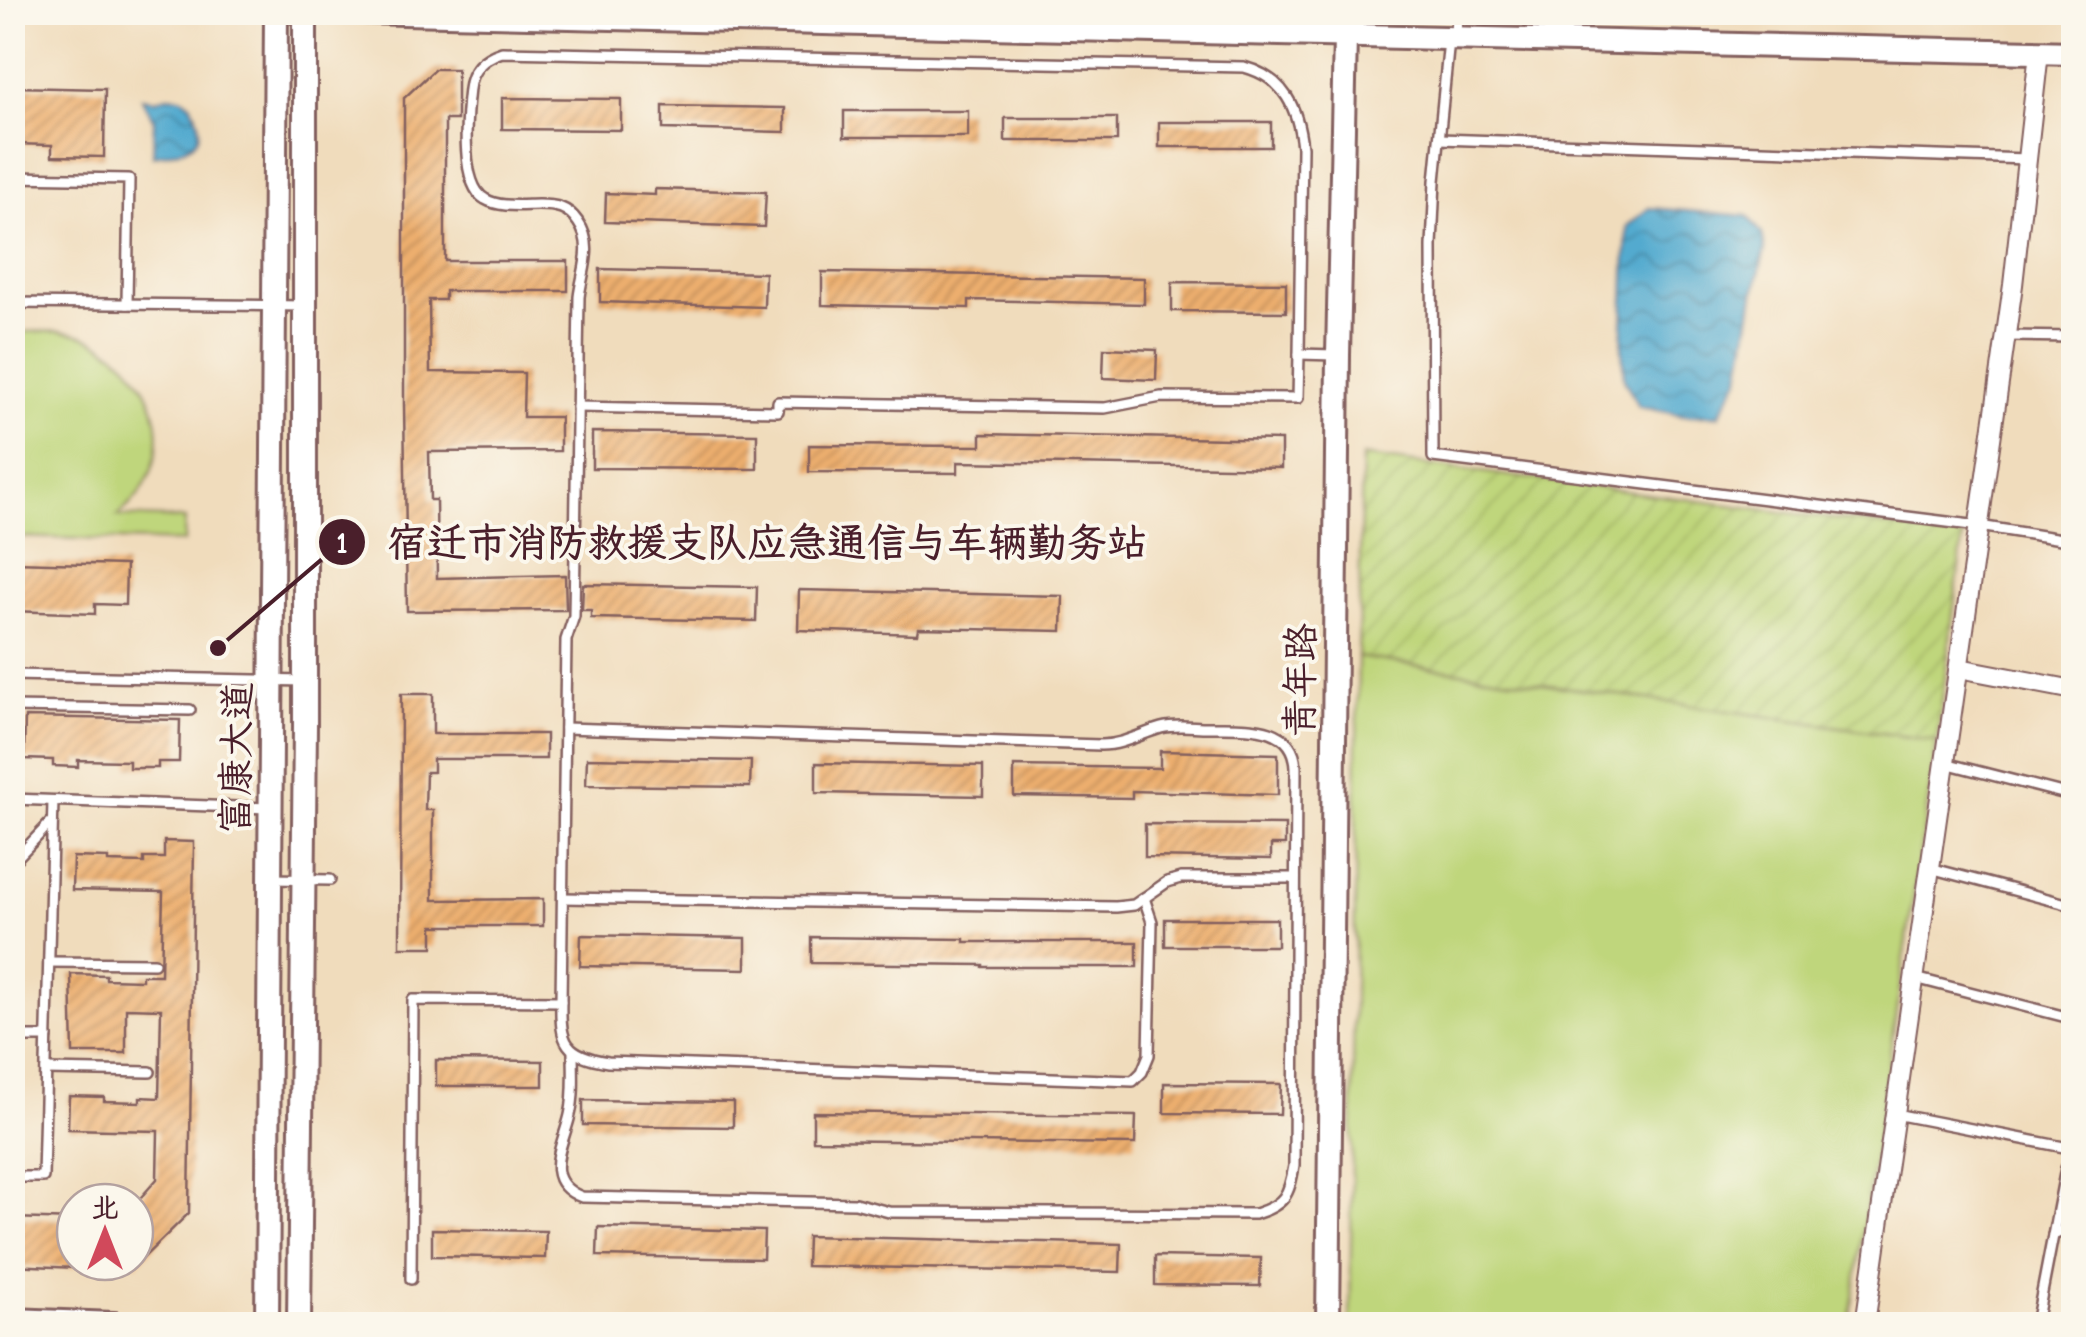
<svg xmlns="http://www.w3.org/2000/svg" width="2086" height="1337" viewBox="0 0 2086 1337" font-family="'Comic Neue','LXGW WenKai TC',sans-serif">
  <defs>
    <pattern id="garden-furrows" width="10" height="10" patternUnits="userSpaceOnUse" patternTransform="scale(2.5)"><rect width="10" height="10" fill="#bfd67b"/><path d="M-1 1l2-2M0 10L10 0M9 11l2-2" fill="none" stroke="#a6b76a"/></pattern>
    <pattern id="water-waves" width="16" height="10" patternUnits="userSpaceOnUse" patternTransform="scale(2.5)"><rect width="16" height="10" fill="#52aacf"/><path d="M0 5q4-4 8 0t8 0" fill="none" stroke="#468aa8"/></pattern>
    <pattern id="building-hatch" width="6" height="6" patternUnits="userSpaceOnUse" patternTransform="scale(2.5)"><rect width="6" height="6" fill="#edaf6e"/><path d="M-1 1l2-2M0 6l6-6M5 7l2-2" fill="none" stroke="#c28e5b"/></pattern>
  </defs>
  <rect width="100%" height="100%" fill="#fbf7ec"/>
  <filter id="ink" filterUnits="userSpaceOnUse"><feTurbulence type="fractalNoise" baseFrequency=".01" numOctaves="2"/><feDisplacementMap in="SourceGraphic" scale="20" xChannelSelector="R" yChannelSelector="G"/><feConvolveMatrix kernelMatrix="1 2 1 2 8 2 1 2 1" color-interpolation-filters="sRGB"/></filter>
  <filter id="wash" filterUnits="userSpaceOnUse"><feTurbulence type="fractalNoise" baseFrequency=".0048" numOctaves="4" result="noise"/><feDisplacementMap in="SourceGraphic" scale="40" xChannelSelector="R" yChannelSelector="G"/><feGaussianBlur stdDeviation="2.25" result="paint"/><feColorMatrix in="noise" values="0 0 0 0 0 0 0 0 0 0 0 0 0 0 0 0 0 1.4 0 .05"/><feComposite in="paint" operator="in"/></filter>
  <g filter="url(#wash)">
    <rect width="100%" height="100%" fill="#f0dcbc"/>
    <g fill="#bfd67b" stroke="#847a53" stroke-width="2.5">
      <path d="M 13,332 C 38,332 67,328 90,339 C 165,372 183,465 117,516 L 185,519 L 184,542 L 13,537 Z"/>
      <polygon points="1358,657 1937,741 1849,1324 1350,1324"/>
    </g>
    <polygon fill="url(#garden-furrows)" stroke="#847a53" stroke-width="2.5" points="1362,456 1963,536 1937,741 1358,657"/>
    <g fill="url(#water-waves)" stroke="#4e647d" stroke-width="2.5">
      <path d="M 167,96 C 172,96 179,96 183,98 C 196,105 206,132 193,143 C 184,151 165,153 153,156 L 154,120 L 142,98 L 156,100 Z"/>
      <polygon points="1649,208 1748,216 1762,234 1765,250 1755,289 1740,377 1719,415 1681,415 1639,407 1624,379 1622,349 1627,226"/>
    </g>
    <g id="blocks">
      <g fill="url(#building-hatch)">
        <polygon points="435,69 457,69 457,120 445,120 445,261 568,261 568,291 445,291 445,300 429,300 430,372 524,373 523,417 560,417 560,451 429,452 430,500 436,500 437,578 565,575 566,610 407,611 404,404 404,98"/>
        <polygon points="12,87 105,89 104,157 52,156 52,145 12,144"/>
        <polygon points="502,98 621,99 621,130 502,129"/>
        <polygon points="663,106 785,108 785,132 663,129"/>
        <rect x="844" y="111" width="124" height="26"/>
        <rect x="1005" y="118" width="112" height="23"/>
        <rect x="1159" y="122" width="112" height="25"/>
        <polygon points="655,189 766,192 764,227 605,222 606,193 655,195"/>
        <polygon points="600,269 765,273 764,307 600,302"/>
        <polygon points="822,272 1144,278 1144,304 969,300 969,308 822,305"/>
        <polygon points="1172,282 1286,283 1286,312 1172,311"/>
        <polygon points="1104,348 1157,350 1156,380 1103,378"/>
        <polygon points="592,432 757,434 757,469 592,468"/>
        <polygon points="981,434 1281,440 1281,468 958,462 958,473 809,472 809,445 981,446"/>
        <polygon points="12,562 126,565 125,605 95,604 95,614 12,611"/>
        <polygon points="583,584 757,587 756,621 591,618 591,610 582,610"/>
        <polygon points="799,590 1063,596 1062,631 918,628 917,634 798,630"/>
        <polygon points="401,694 433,694 433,734 546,734 546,759 433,759 433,772 426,772 425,810 433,810 433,900 543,899 543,926 433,926 433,947 400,947"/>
        <polygon points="25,717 180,720 179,762 158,762 158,768 129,768 129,761 78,760 78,767 53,766 53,760 24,759"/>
        <polygon points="1160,751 1278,754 1278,795 1132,791 1132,798 1014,796 1014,766 1160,768"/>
        <polygon points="587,758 751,761 750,787 586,785"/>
        <polygon points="816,763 983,766 983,796 816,793"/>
        <polygon points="1145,824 1285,825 1285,845 1271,845 1271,859 1145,857"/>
        <polygon points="164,841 194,842 189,1213 135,1266 135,1204 157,1179 158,1131 68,1129 69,1096 104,1097 104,1101 140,1102 140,1097 159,1098 161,1009 126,1008 126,1053 73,1053 71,974 106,975 106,979 142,980 142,975 161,975 163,892 72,890 73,857 108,858 108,862 144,863 144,858 164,858"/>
        <rect x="1165" y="919" width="112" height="27"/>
        <polygon points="581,935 746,938 746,969 580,966"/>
        <polygon points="811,937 964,939 964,942 1137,942 1137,967 983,967 983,965 811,963"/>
        <polygon points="436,1060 543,1061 543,1086 436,1086"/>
        <polygon points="1164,1083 1281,1084 1280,1114 1164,1113"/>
        <polygon points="583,1100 733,1102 733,1127 583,1125"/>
        <polygon points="813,1112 1136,1116 1135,1144 813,1140"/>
        <polygon points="12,1218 75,1220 75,1268 12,1265"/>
        <polygon points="598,1227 764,1231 763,1259 597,1256"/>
        <polygon points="432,1229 546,1231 545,1258 432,1256"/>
        <polygon points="807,1236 1121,1244 1120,1272 806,1266"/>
        <polygon points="1155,1256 1261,1258 1260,1286 1155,1285"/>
      </g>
    </g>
  </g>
  <g filter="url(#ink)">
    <use href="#blocks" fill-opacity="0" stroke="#84615e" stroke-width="2.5"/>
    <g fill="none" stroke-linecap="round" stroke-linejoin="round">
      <defs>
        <g id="service">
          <polyline points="1456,37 1457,12"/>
          <polyline points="1449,40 1435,181 1432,246 1433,457 1979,526 2074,541"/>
          <polyline points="1440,139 2027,159"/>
          <polyline points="12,177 129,179 127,304"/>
          <polyline points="12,303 305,306"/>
          <polyline points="2006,336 2074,337"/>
          <polyline points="577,407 778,411 778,402 1105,408 1161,397 1298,398 1299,354"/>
          <polyline points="12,675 305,681"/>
          <polyline points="12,707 190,710"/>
          <path d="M 565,728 L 1101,745 C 1123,745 1140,734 1161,728 C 1176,724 1193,727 1208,727 C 1241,728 1294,721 1296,767 L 1294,1166 C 1289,1195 1285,1205 1255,1214 L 889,1212 L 855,1203 L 582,1197 C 540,1181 563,1146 570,1115 C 575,1095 573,1071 573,1051"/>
          <polyline points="1945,763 2074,796"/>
          <polyline points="12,799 268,808"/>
          <polyline points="12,863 52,821"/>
          <polyline points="1930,868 2074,906"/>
          <polyline points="272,879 330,880"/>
          <polyline points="563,898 1116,907 1134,905 1167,882 1181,878 1295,878"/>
          <polyline points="49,962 154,963"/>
          <polyline points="1915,978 2074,1019"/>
          <path d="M 561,1001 C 560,1043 565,1055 608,1062 L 1133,1081 L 1142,1072 L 1149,1055 L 1152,922 L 1144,898"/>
          <polyline points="12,1037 47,1037"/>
          <polyline points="46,1070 150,1072"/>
          <polyline points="1895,1114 2074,1149"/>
          <polyline points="12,1177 43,1177 53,801"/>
          <polyline points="2053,1235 2074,1226"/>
          <path d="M 411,1279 L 413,1000 L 561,1001 L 566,640 L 574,616 L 579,297 C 582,271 595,246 578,222 C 568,207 556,205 538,205 C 522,205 500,208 485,199 C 460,185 466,115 469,89 C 471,69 483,58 502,52 L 1244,67 C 1285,78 1298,109 1302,147 L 1299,354 L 1335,355"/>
          <polyline points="2036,1324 2066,1168 2074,1163"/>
        </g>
        <g id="minor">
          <polyline points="1959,668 2074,690"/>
          <polyline points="1865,1324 2013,285 2039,52"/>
        </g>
        <g id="tertiary">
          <polyline points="362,12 2074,53"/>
          <polyline points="12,1320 114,1324"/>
          <polyline points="267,1324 276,12"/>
          <polyline points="299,1324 305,726 305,12"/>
          <polyline points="1328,1324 1338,355 1345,37"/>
        </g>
      </defs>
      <use href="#service" stroke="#84615e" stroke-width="14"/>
      <use href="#minor" stroke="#84615e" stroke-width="22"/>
      <use href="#tertiary" stroke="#84615e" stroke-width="28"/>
      <use href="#service" stroke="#fff" stroke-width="9"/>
      <use href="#minor" stroke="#fff" stroke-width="18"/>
      <use href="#tertiary" stroke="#fff" stroke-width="22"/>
    </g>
  </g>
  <g text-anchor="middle" stroke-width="8" stroke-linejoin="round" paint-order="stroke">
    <g font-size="38" fill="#4a1f2b" stroke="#fbf7ec">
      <text transform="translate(1300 680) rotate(-89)" y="13">青年路</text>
      <text transform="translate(236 758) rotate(-89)" y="13">富康大道</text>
    </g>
  </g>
  <path fill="none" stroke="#4a1f2b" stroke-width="4" d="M218 648L342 542"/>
  <g fill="#4a1f2b" stroke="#fbf7ec" stroke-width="4">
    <circle cx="218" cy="648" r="10"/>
    <circle cx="342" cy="542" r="25"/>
  </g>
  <g font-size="30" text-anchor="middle" font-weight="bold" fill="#fff">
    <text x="342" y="553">1</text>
  </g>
  <g font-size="40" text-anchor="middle" font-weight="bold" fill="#4a1f2b" stroke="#fbf7ec" stroke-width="8" stroke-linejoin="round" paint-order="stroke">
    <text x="767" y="556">宿迁市消防救援支队应急通信与车辆勤务站</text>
  </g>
  <rect width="2086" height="1337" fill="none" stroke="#fbf7ec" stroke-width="50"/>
  <g transform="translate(105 1232)"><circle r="48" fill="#fbf7ec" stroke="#b4a19f" stroke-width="2.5"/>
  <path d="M0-8L18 38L0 25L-18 38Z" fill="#d1495b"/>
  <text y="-15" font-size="28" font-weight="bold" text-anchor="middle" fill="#4a1f2b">北</text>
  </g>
</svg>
